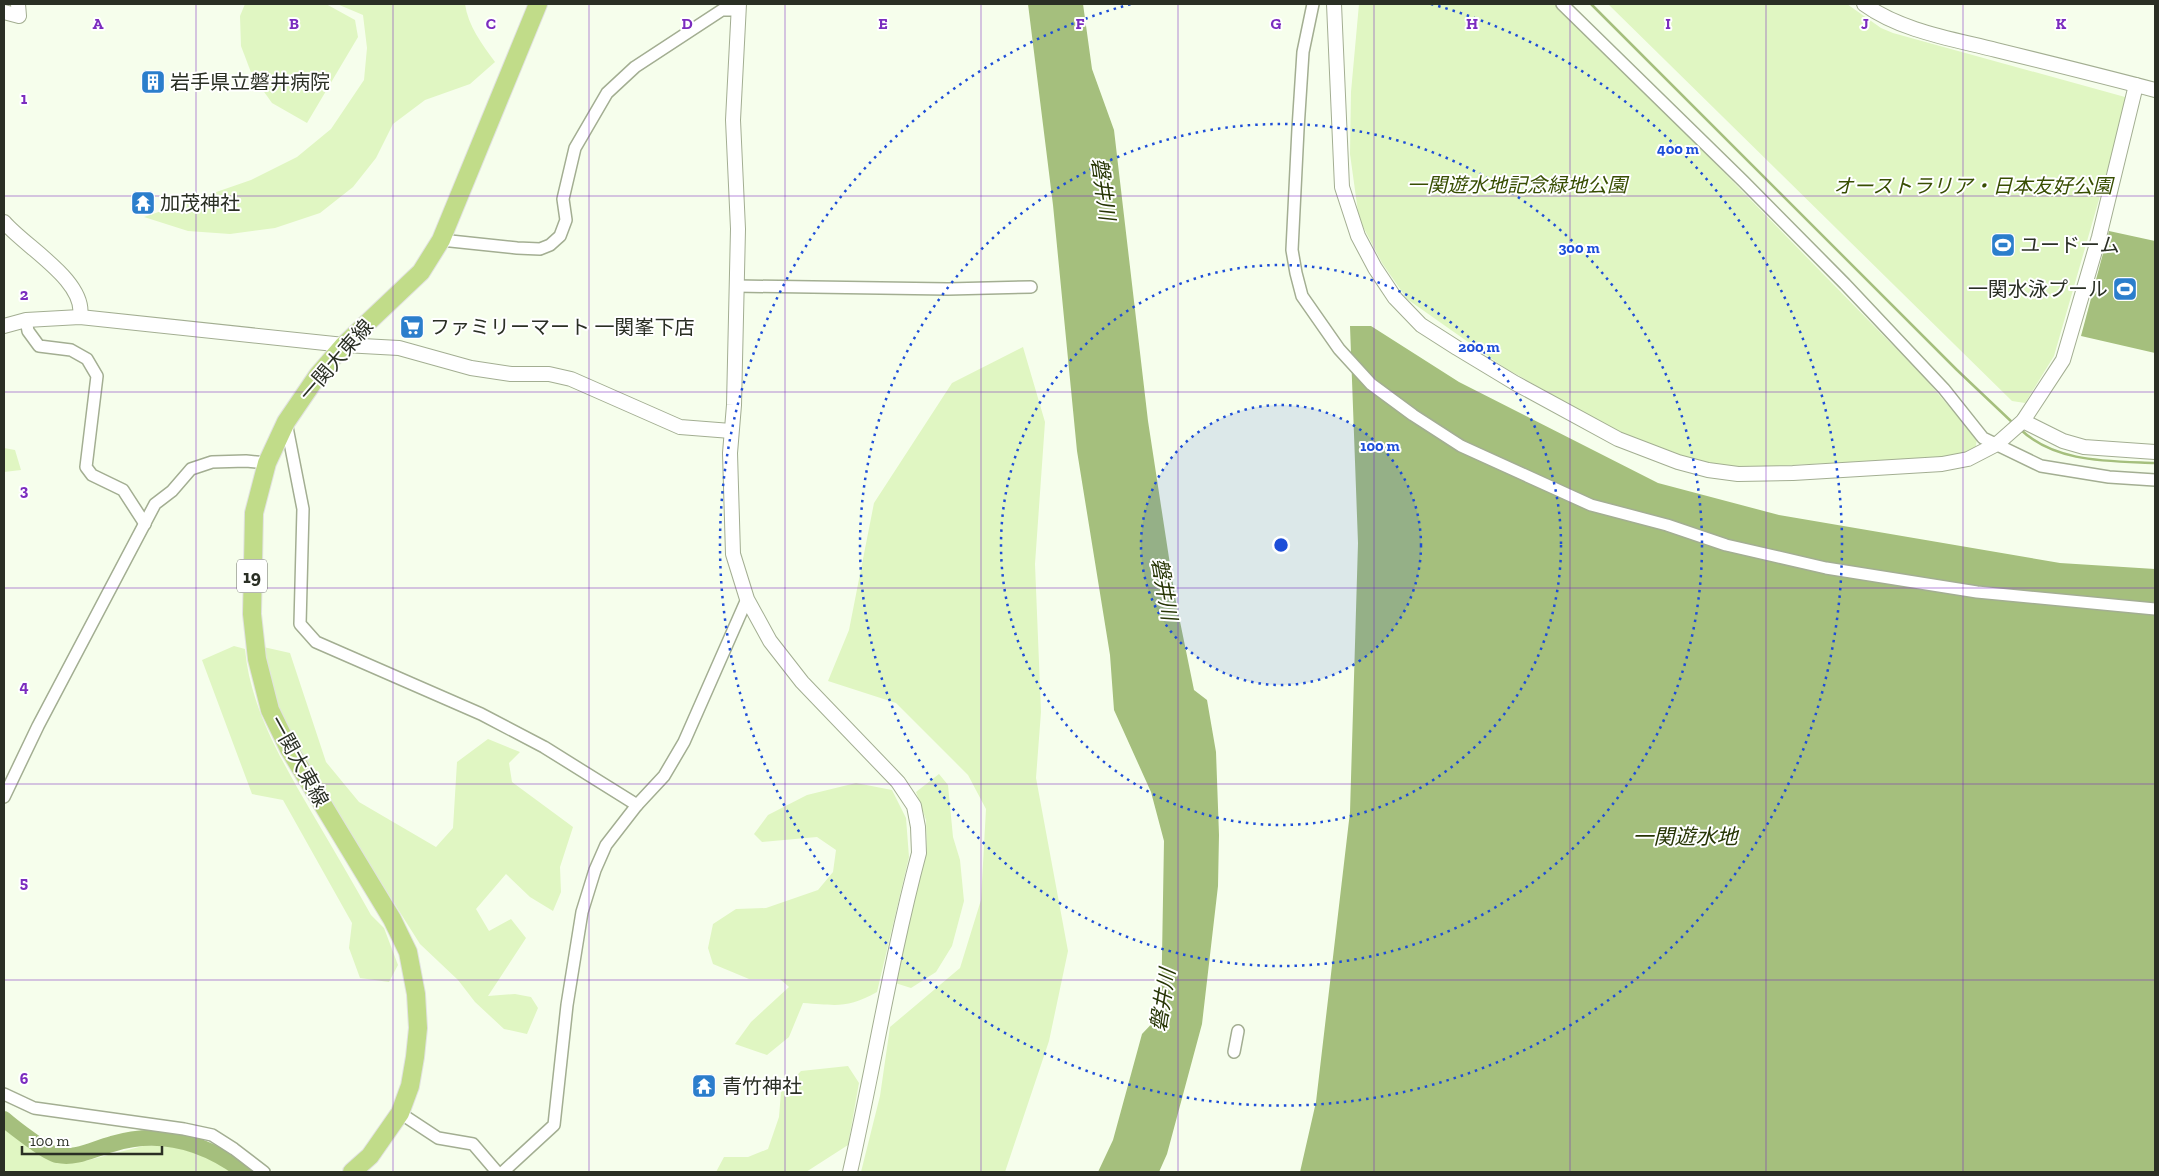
<svg xmlns="http://www.w3.org/2000/svg" width="2159" height="1176" viewBox="0 0 2159 1176" font-family="'Zilla Slab','Noto Sans JP',serif">
  <rect width="100%" height="100%" fill="#f6feec"/>
  <g fill="#e0f6c2">
    <polygon points="245,4 326,4 355,20 358,37 307,123 272,103 252,75 241,46 240,16"/>
    <path d="M 337,4 L 465,4 C 468,26 482,44 495,62 L 470,84 L 425,100 L 393,124 L 376,158 L 353,187 L 320,213 L 275,228 L 230,234 L 188,231 L 144,217 L 251,180 L 297,157 L 331,129 L 364,80 L 367,48 L 363,15 Z"/>
    <polygon points="1359,4 1559,4 1922,375 1977,439 1975,451 1966,456 1735,468 1699,462 1620,433 1505,368 1407,299 1382,263 1359,219 1350,154 1351,92"/>
    <polygon points="1608,4 1847,4 1881,28 1893,33 2125,97 2127,102 2054,356 2025,403 2012,401"/>
    <polygon points="1023,347 1045,422 1035,564 1041,712 1036,778 1068,951 1049,1041 1005,1172 861,1172 880,1096 890,1027 960,968 981,900 986,809 968,775 896,703 828,681 849,630 874,503 952,383"/>
    <polygon points="4,448 15,450 21,470 4,472"/>
    <path d="M 234,646 L 245,649 C 250,708 283,763 312,813 C 332,847 352,881 371,915 L 384,928 L 398,965 L 389,982 L 360,978 L 349,948 L 352,923 L 283,800 L 252,794 L 202,660 Z"/>
    <polygon points="259,646 290,653 326,762 359,802 436,847 453,828 457,762 488,739 520,752 509,763 512,782 573,827 560,867 561,892 553,911 530,897 506,874 476,909 489,931 511,919 526,938 488,996 515,994 531,997 538,1008 527,1034 504,1029 475,1002 458,980 420,944 278,720"/>
    <polygon points="939,774 948,785 953,837 960,860 964,901 952,946 936,972 911,988 892,982 927,851 926,820 916,792"/>
    <path d="M 856,783 L 892,790 L 906,818 L 909,857 L 877,992 C 847,1009 836,1005 803,1003 L 789,1037 L 767,1055 L 735,1044 L 751,1022 L 789,987 L 780,979 L 749,979 L 713,964 L 708,948 L 713,924 L 736,909 L 766,908 L 818,890 L 833,872 L 836,850 L 817,837 L 762,842 L 754,834 L 768,815 L 807,795 Z"/>
    <polygon points="848,1066 859,1083 848,1145 806,1172 716,1172 724,1157 748,1157 768,1149 779,1117 781,1092 801,1071"/>
    <polygon points="4,1127 37,1152 59,1162 85,1161 143,1146 169,1145 204,1156 236,1172 4,1172"/>
  </g>
  <g fill="#a5bf7d">
    <polygon points="1028,4 1083,4 1092,69 1114,130 1148,421 1175,597 1194,690 1207,700 1216,752 1219,835 1218,886 1202,1024 1167,1154 1159,1172 1098,1172 1113,1140 1142,1034 1161,1014 1164,841 1151,792 1114,710 1110,655 1077,451 1053,205"/>
    <polygon points="2109,231 2155,241 2155,353 2081,336"/>
    <polygon points="1350,326 1371,326 1459,382 1658,483 1779,515 2060,563 2155,569 2155,1172 1300,1172 1316,1102 1350,812 1358,543"/>
  </g>
  <g fill="none" stroke-linecap="round" stroke-linejoin="round">
    <g stroke="#a5bf7d" stroke-width="2.5">
      <polyline points="1591,4 1957,370 2014,424"/>
      <path d="M 2020,429 C 2055,463 2109,461 2155,463"/>
    </g>
    <path stroke="#a5bf7d" stroke-width="16" d="M 4,1119 C 12,1126 48,1154 57,1155 C 77,1159 93,1149 112,1144 C 160,1129 204,1142 244,1172"/>
    <defs>
      <g id="minor">
        <polyline points="1313,4 1303,52 1298,129 1292,250 1296,273 1302,296 1339,349 1371,384 1413,415 1461,446 1591,505 1667,525 1726,545 1826,568 1977,592 2155,609"/>
        <polyline points="1562,4 1743,181 1845,284 1944,389 1983,438 2041,466 2109,477 2155,480"/>
        <polyline points="441,240 517,248 540,249 550,245 560,236 566,220 563,199 575,148 607,93 635,67 722,10 739,10"/>
        <polyline points="736,286 948,289 1031,287"/>
        <polyline points="26,320 28,331 39,346 71,350 87,359 97,376 86,467 92,475 123,490 145,524"/>
        <polyline points="286,422 303,509 300,624 316,642 481,714 544,747 637,805"/>
        <polyline points="4,797 38,726 155,504 172,491 191,469 212,462 246,461 267,463"/>
        <polyline points="1234,1052 1238,1031"/>
        <polyline points="4,1094 34,1108 184,1129 212,1135 234,1149 264,1172"/>
        <polyline points="400,1113 438,1138 473,1144 497,1172"/>
        <polyline points="503,1172 554,1125 567,1005 582,912 595,870 606,845 637,805 664,776 684,742 747,599"/>
      </g>
      <g id="tertiary">
        <path d="M 739,4 L 733,120 L 738,229 L 734,405 L 730,453 L 733,554 L 747,599 L 770,641 L 802,682 L 898,782 L 914,806 L 918,827 L 919,853 C 891,958 874,1066 850,1172"/>
        <polyline points="1334,4 1342,187 1358,236 1375,268 1395,298 1421,325 1457,348 1515,383 1618,439 1678,462 1708,470 1738,474 1793,473 1942,464 1968,459 1997,444 2023,421 2063,360 2099,237 2136,85"/>
        <path d="M 1864,4 C 1901,31 1953,39 1996,50 C 2049,63 2102,76 2155,90"/>
        <polyline points="4,12 19,16 18,4"/>
        <path d="M 4,222 C 25,247 87,281 80,317"/>
        <polyline points="4,326 26,320 80,317 344,345 399,348 471,368 511,374 549,374 571,379 680,427 731,431"/>
        <polyline points="2023,421 2063,441 2084,447 2155,452"/>
      </g>
      <polyline id="primary" points="352,1172 370,1156 400,1113 410,1086 415,1057 418,1028 416,994 408,952 392,919 289,749 270,710 257,659 252,614 254,513 267,463 286,422 318,375 344,345 421,272 441,240 538,4"/>
    </defs>
    <use href="#minor" stroke="#a3ae92" stroke-width="14"/>
    <use href="#tertiary" stroke="#a3ae92" stroke-width="16"/>
    <use href="#primary" stroke="#e1e2e0" stroke-width="20"/>
    <use href="#minor" stroke="#fff" stroke-width="11"/>
    <use href="#tertiary" stroke="#fff" stroke-width="14"/>
    <use href="#primary" stroke="#c1dc89" stroke-width="18"/>
  </g>
  <path fill="none" stroke="#7b2cbf" stroke-width="1" stroke-opacity="0.55" d="M 196,4 L 196,1172M 393,4 L 393,1172M 589,4 L 589,1172M 785,4 L 785,1172M 981,4 L 981,1172M 1178,4 L 1178,1172M 1374,4 L 1374,1172M 1570,4 L 1570,1172M 1766,4 L 1766,1172M 1963,4 L 1963,1172M 4,196 L 2155,196M 4,392 L 2155,392M 4,588 L 2155,588M 4,784 L 2155,784M 4,980 L 2155,980"/>
  <circle cx="1281" cy="545" r="140" fill="#1d4ed8" fill-opacity=".12"/>
  <g fill="none" stroke="#1d4ed8" stroke-width="2.5" stroke-dasharray="2.5 5">
    <circle cx="1281" cy="545" r="140"/>
    <circle cx="1281" cy="545" r="280"/>
    <circle cx="1281" cy="545" r="421"/>
    <path d="M1431 4A561 561 0 1 1 1131 4"/>
  </g>
  <defs>
    <symbol id="building-square" viewBox="-11 -11 22 22"><rect x="-9" y="-9" width="18" height="18" rx="4" fill="#2b7ecc" stroke="#fff"/><path d="M-4-6H4V6H1V3H-1V6H-4ZM-2.5-4.3h1.7v1.8h-1.7ZM.8-4.3h1.7v1.8H.8ZM-2.5-1h1.7V.8h-1.7ZM.8-1h1.7V.8H.8Z" fill="#fff"/></symbol>
    <symbol id="temple-square" viewBox="-11 -11 22 22"><rect x="-9" y="-9" width="18" height="18" rx="4" fill="#2b7ecc" stroke="#fff"/><path d="M0-6L5-2H3V0L6.5 2.5H4V6H1.5V3h-3V6H-4V2.5H-6.5L-3 0V-2H-5Z" fill="#fff"/></symbol>
    <symbol id="stadium-square" viewBox="-11 -11 22 22"><rect x="-9" y="-9" width="18" height="18" rx="4" fill="#2b7ecc" stroke="#fff"/><path d="M0-5a6.5 5 0 1 0 0 10a6.5 5 0 1 0 0-10ZM-3.5-1.8h7v3.6h-7Z" fill="#fff"/></symbol>
    <symbol id="supermarket-square" viewBox="-11 -11 22 22"><rect x="-9" y="-9" width="18" height="18" rx="4" fill="#2b7ecc" stroke="#fff"/><path d="M-6-5.5h2.5l.6 2H6L4.5 2H-2.5L-4.4-4H-6ZM-1.5 3.2a1.3 1.3 0 1 0 .1 0ZM3 3.2a1.3 1.3 0 1 0 .1 0Z" fill="#fff"/></symbol>
  </defs>
  <g fill-rule="evenodd">
    <use href="#building-square" x="139" y="68" width="28" height="28"/>
    <use href="#temple-square" x="129" y="189" width="28" height="28"/>
    <use href="#stadium-square" x="1989" y="231" width="28" height="28"/>
    <use href="#stadium-square" x="2111" y="275" width="28" height="28"/>
    <use href="#supermarket-square" x="398" y="313" width="28" height="28"/>
    <use href="#temple-square" x="690" y="1072" width="28" height="28"/>
  </g>
  <g text-anchor="middle" stroke-width="4" stroke-linejoin="round" paint-order="stroke">
    <rect fill="#fff" stroke="#6a6d66" stroke-width="1" x="237" y="559.5" width="30" height="33" rx="4"/>
    <g font-size="19" font-weight="bold" fill="#2a2f24">
      <text x="252" y="583">19</text>
    </g>
    <g font-size="20" fill="#2a2f24" stroke="#fff" text-anchor="start">
      <text x="170" y="89">岩手県立磐井病院</text>
      <text x="160" y="210">加茂神社</text>
      <text x="2020" y="252">ユードーム</text>
      <text x="2108" y="296" text-anchor="end">一関水泳プール</text>
      <text x="430" y="334">ファミリーマート 一関峯下店</text>
      <text x="722" y="1093">青竹神社</text>
    </g>
    <g font-size="20" font-style="italic" fill="#384e02" stroke="#fff">
      <text x="1517" y="192">一関遊水地記念緑地公園</text>
      <text x="1973" y="193">オーストラリア・日本友好公園</text>
    </g>
    <g font-size="20" fill="#2a2f24" stroke="#fff">
      <text transform="translate(336 360) rotate(-49)" y="7">一関大東線</text>
      <text transform="translate(299 761) rotate(61)" y="7">一関大東線</text>
    </g>
    <g font-size="21" font-style="italic" fill="#263504" stroke="#fff">
      <text transform="translate(1103 189) rotate(82)" y="7">磐井川</text>
      <text transform="translate(1164 589) rotate(80)" y="7">磐井川</text>
      <text x="1685" y="844">一関遊水地</text>
      <text transform="translate(1163 1000) rotate(-81)" y="7">磐井川</text>
    </g>
  </g>
  <g font-size="16" text-anchor="middle" font-weight="bold" fill="#7b2cbf" stroke="#fff" stroke-width="4" stroke-linejoin="round" paint-order="stroke">
    <text x="98" y="29">A</text>
    <text x="294" y="29">B</text>
    <text x="491" y="29">C</text>
    <text x="687" y="29">D</text>
    <text x="883" y="29">E</text>
    <text x="1080" y="29">F</text>
    <text x="1276" y="29">G</text>
    <text x="1472" y="29">H</text>
    <text x="1668" y="29">I</text>
    <text x="1865" y="29">J</text>
    <text x="2061" y="29">K</text>
    <text x="24" y="104">1</text>
    <text x="24" y="300">2</text>
    <text x="24" y="496">3</text>
    <text x="24" y="692">4</text>
    <text x="24" y="888">5</text>
    <text x="24" y="1084">6</text>
  </g>
  <circle cx="1281" cy="545" r="8" fill="#1d4ed8" stroke="#fff" stroke-width="2.5"/>
  <g font-size="15" text-anchor="middle" font-weight="bold" fill="#1d4ed8" stroke="#fff" stroke-width="4" stroke-linejoin="round" paint-order="stroke">
    <text x="1678" y="154">400 m</text>
    <text x="1579" y="253">300 m</text>
    <text x="1479" y="352">200 m</text>
    <text x="1380" y="451">100 m</text>
  </g>
  <rect width="2159" height="1176" fill="none" stroke="#2a2f24" stroke-width="10"/>
  <path d="M22 1146v8h140v-8" fill="none" stroke="#2a2f24" stroke-width="2.5"/>
  <text x="30" y="1146" font-size="15" fill="#2a2f24" stroke="#ffffff" stroke-width="4" paint-order="stroke">100 m</text>
</svg>
